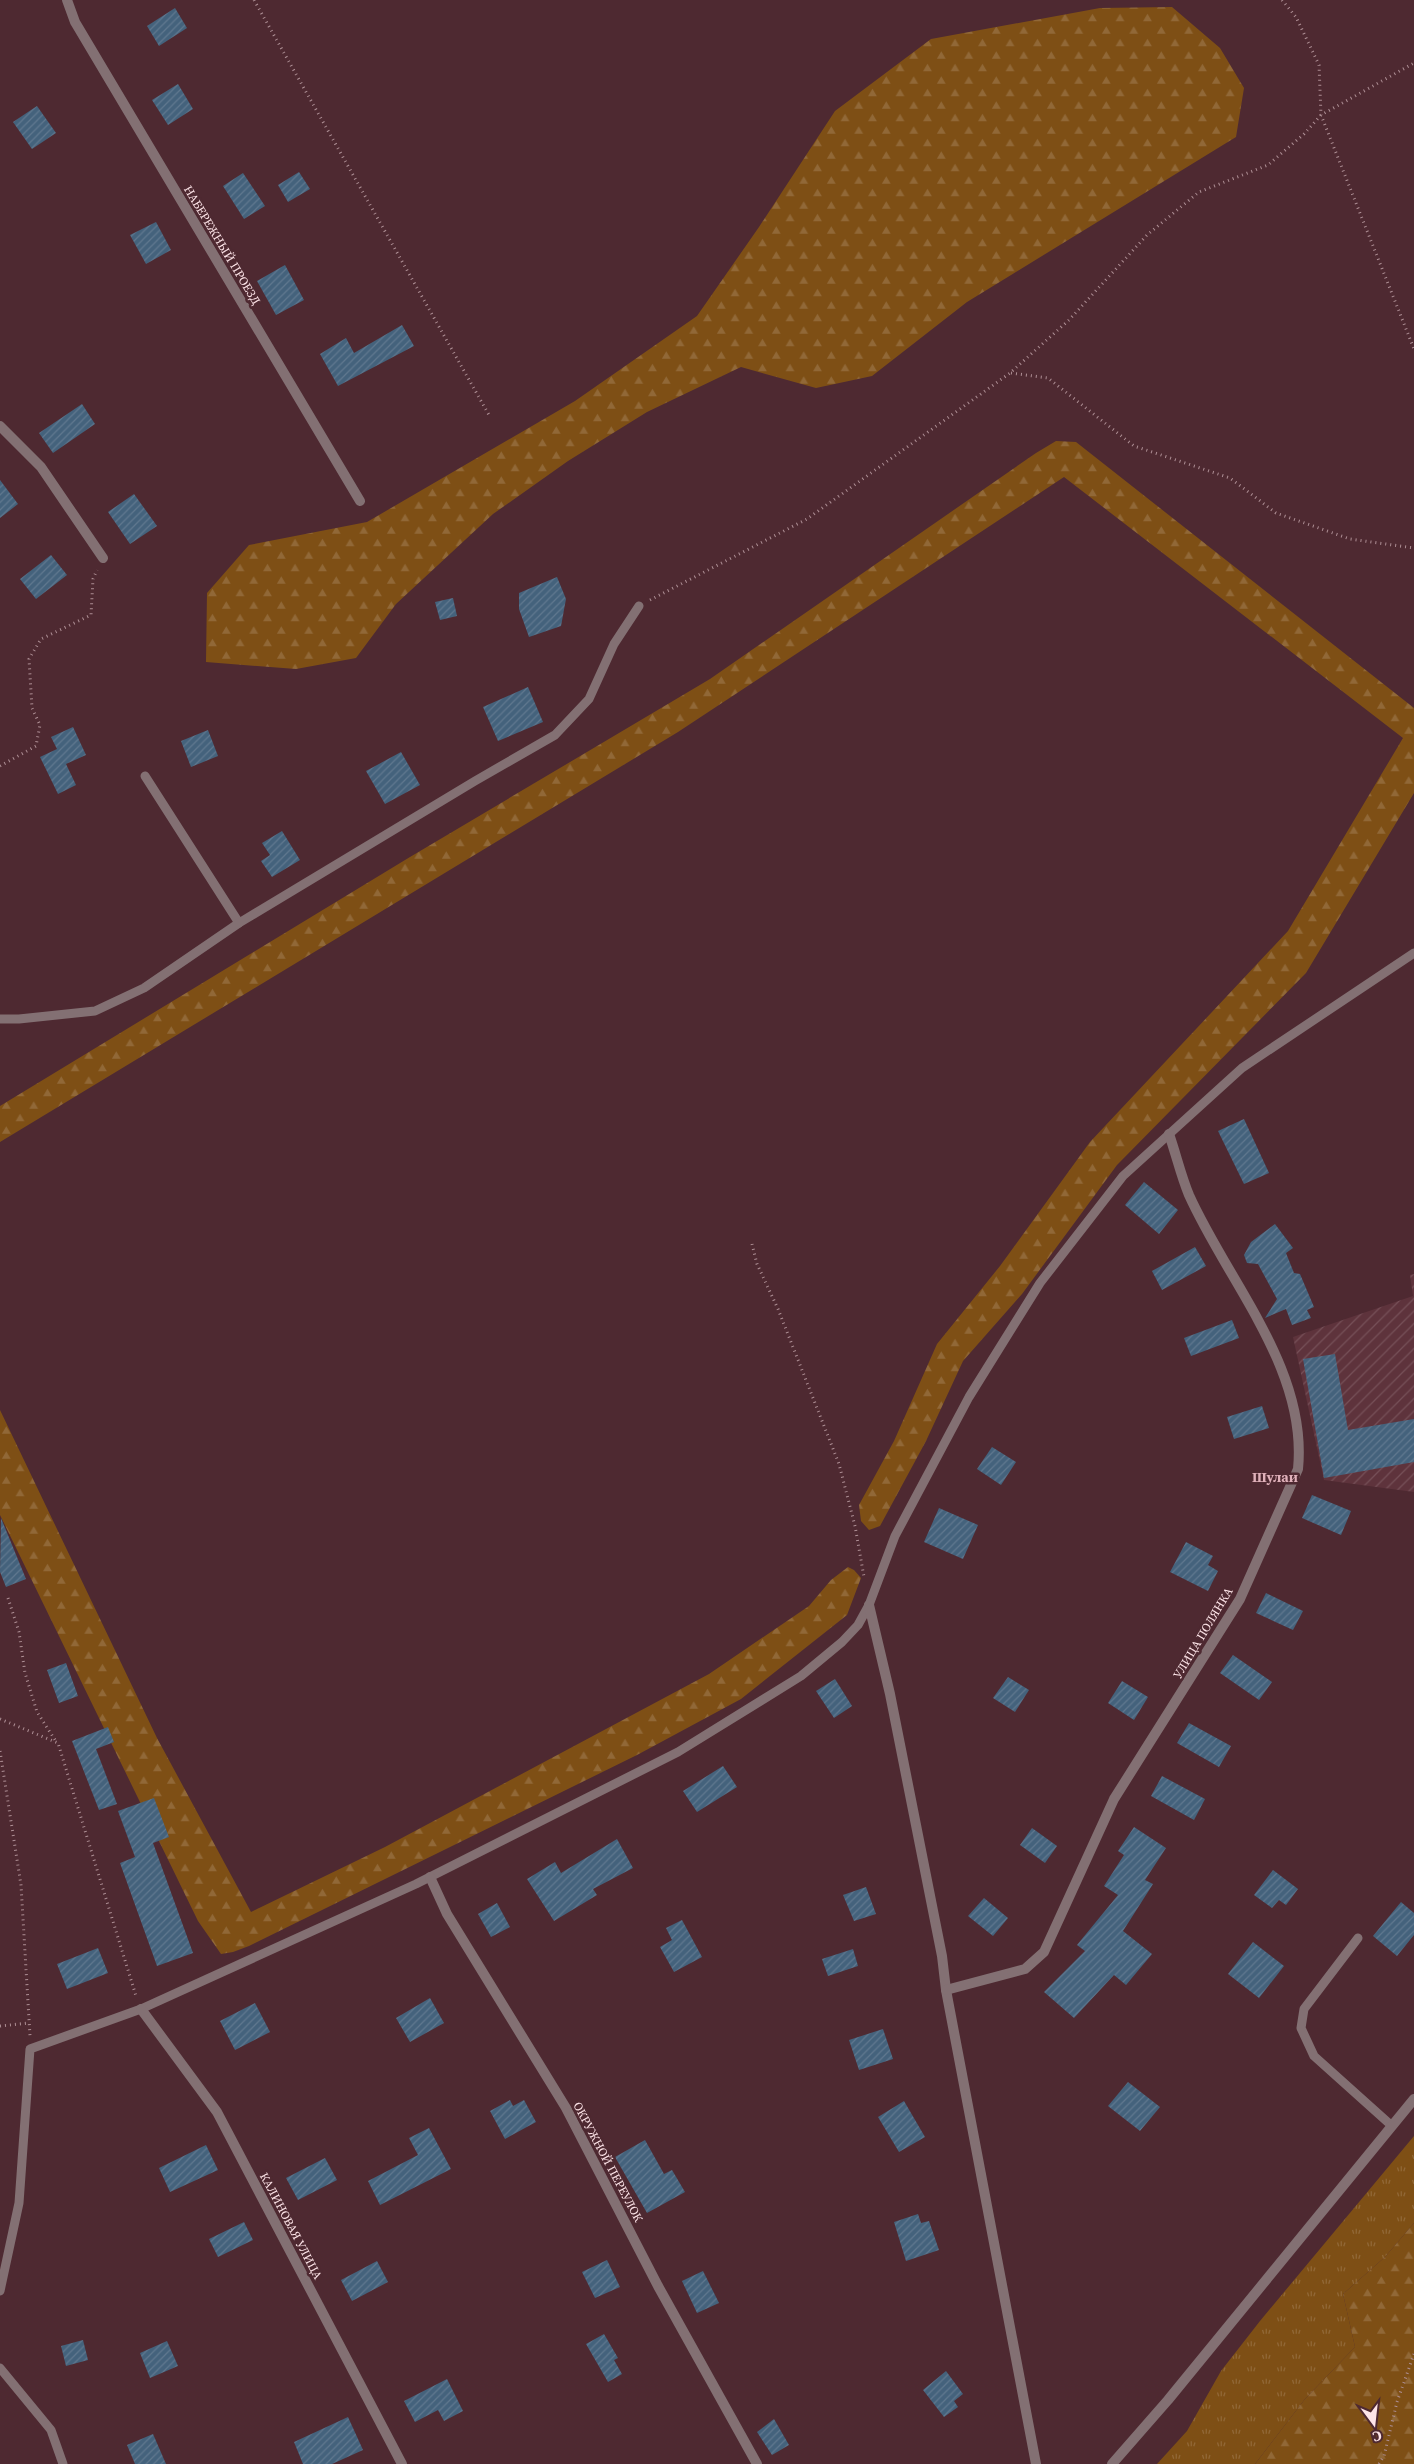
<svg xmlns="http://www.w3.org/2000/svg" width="1414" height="2464" viewBox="0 0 1414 2464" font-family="'Source Serif 4',serif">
  <defs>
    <pattern id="industrial-furrows" width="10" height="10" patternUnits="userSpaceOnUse" patternTransform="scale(1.25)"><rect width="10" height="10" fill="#5e333c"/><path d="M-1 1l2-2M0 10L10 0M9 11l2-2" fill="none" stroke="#765058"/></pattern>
    <pattern id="grass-tufts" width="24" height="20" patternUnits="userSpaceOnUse" patternTransform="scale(1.25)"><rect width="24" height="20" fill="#7e4f15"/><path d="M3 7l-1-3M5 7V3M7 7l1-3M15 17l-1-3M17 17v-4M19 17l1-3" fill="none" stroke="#916837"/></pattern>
    <pattern id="forest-firs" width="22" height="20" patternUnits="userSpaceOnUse" patternTransform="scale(1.25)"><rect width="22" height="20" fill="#7e4f15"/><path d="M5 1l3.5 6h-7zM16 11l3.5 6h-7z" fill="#916837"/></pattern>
    <pattern id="building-hatch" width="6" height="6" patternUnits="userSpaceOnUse" patternTransform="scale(1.25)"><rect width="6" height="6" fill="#44627c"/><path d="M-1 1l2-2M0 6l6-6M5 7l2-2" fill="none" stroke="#60788f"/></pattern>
  </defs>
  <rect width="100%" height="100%" fill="#4e2931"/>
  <polygon fill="url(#industrial-furrows)" points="1414,1274 1414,1492 1324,1480 1293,1337 1413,1296 1410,1275"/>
  <polygon fill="url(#grass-tufts)" points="1414,2136 1414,2223 1385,2257 1343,2294 1355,2347 1305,2399 1255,2464 1157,2464 1187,2431 1221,2371 1260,2321"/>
  <g fill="url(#forest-firs)">
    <polygon points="1172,7 1220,48 1244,88 1236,137 967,302 872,376 816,388 741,367 647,412 568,461 493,514 396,604 356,658 296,669 206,662 207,593 249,545 367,522 575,401 697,316 759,227 835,111 931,39 1100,8"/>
    <polygon points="1056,441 1076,442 1414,708 1414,793 1306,973 1117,1165 1022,1294 963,1361 926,1441 880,1526 869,1530 861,1521 859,1505 894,1441 937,1344 1000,1266 1090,1142 1288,931 1403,738 1064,477 678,732 0,1142 0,1106 410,857 710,679 1036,453"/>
    <polygon points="0,1410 157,1738 251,1912 385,1847 709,1674 809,1606 831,1580 848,1567 854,1570 861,1578 847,1615 741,1699 637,1755 249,1946 233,1952 221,1954 198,1921 0,1515"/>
    <polygon points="1414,2223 1414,2464 1255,2464 1305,2399 1355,2347 1343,2294 1385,2257"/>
  </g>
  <g fill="url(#building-hatch)">
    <polygon points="175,8 187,28 159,46 147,26"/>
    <polygon points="178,84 193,109 168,125 152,100"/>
    <polygon points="37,106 56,133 32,149 13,122"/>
    <polygon points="299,172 310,189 288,202 278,185"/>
    <polygon points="243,173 265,206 244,219 223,186"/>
    <polygon points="156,222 171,250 146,264 130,235"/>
    <polygon points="285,265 304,300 276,315 257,281"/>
    <polygon points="402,325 414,346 338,386 320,354 346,338 354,353"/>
    <polygon points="82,404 95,424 53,453 39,433"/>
    <polygon points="0,480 18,504 0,518"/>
    <polygon points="134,494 157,526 130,544 108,512"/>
    <polygon points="51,555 67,575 36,599 20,579"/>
    <polygon points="557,577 566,599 561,626 529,637 519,609 519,593"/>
    <polygon points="453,598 457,616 440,620 435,602"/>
    <polygon points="528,687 543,722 498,741 483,707"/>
    <polygon points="73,727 86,755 66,764 76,785 58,794 40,757 57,749 51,737"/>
    <polygon points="208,730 218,756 191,767 181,741"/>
    <polygon points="401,752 420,785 385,804 366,771"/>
    <polygon points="282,831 300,860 272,877 261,861 270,855 262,843"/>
    <polygon points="1244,1119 1269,1173 1244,1184 1218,1131"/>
    <polygon points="1144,1182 1178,1210 1159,1234 1125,1205"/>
    <polygon points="1275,1224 1293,1248 1286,1253 1294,1273 1300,1274 1314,1307 1307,1310 1311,1318 1292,1325 1286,1309 1265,1318 1277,1299 1258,1264 1247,1263 1244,1255 1251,1242"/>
    <polygon points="1195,1247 1206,1266 1162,1290 1152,1271"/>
    <polygon points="1232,1320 1239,1338 1191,1356 1184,1338"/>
    <polygon points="1335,1354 1348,1430 1414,1419 1414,1462 1324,1478 1303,1359"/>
    <polygon points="1262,1406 1269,1428 1234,1439 1227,1417"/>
    <polygon points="992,1447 1016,1462 1001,1485 977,1469"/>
    <polygon points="1312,1495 1351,1511 1341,1535 1302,1518"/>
    <polygon points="939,1508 978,1525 963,1559 924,1542"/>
    <polygon points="1,1518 26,1579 6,1587 0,1572"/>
    <polygon points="1186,1542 1213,1556 1208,1565 1218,1571 1208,1591 1170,1572"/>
    <polygon points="1266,1593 1303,1611 1293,1630 1256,1613"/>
    <polygon points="1233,1655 1272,1682 1259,1700 1220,1673"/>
    <polygon points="66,1663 78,1696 59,1703 47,1670"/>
    <polygon points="1008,1677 1029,1690 1015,1712 993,1698"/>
    <polygon points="835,1679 852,1706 834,1718 816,1691"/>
    <polygon points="1122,1681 1148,1697 1134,1720 1108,1703"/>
    <polygon points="1189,1723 1231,1746 1219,1767 1177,1743"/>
    <polygon points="108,1727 114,1742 96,1749 117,1804 99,1810 72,1741"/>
    <polygon points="723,1766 737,1787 697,1812 683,1791"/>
    <polygon points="1162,1776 1205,1799 1194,1820 1151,1796"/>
    <polygon points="154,1798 169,1837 153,1843 193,1953 157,1966 120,1863 135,1857 118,1811"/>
    <polygon points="1134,1827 1166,1848 1145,1880 1153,1884 1123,1931 1152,1954 1126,1985 1114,1975 1074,2018 1044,1992 1085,1951 1077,1945 1118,1895 1104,1886 1124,1855 1118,1851"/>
    <polygon points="1032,1828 1057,1846 1045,1863 1020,1845"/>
    <polygon points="617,1839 633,1868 593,1889 597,1895 554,1921 527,1879 555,1862 561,1873"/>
    <polygon points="1273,1870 1298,1889 1286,1905 1279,1900 1272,1908 1254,1895"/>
    <polygon points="866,1887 876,1914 854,1921 843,1895"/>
    <polygon points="984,1898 1008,1918 993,1936 968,1916"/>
    <polygon points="1401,1902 1414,1913 1414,1935 1397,1956 1373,1936"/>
    <polygon points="497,1903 510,1927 491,1937 478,1914"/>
    <polygon points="682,1920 702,1957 674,1972 660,1947 672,1940 666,1928"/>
    <polygon points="1253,1942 1284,1966 1259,1998 1228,1974"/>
    <polygon points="98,1948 108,1973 67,1989 57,1964"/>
    <polygon points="853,1949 858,1966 828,1976 822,1959"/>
    <polygon points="430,1998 444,2023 410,2042 396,2018"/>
    <polygon points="255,2003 270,2032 235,2050 220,2021"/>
    <polygon points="883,2029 893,2059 859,2070 849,2040"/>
    <polygon points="1128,2082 1160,2107 1140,2131 1108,2106"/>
    <polygon points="510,2100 513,2106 524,2100 536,2122 505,2139 490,2111"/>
    <polygon points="904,2101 925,2137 899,2152 878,2117"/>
    <polygon points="429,2128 451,2169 380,2205 368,2181 418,2155 409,2138"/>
    <polygon points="645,2140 664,2174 672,2170 685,2192 647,2213 615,2157"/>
    <polygon points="206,2145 218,2170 170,2192 159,2168"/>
    <polygon points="325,2158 337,2180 298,2200 286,2178"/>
    <polygon points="918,2214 921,2223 929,2221 939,2250 906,2261 894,2222"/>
    <polygon points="244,2222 253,2240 218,2257 209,2239"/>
    <polygon points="607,2260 620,2287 595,2298 582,2272"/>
    <polygon points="377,2261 388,2282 352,2301 341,2280"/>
    <polygon points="703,2271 719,2303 697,2313 682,2281"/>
    <polygon points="604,2334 618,2358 614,2360 622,2374 608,2382 586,2344"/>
    <polygon points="83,2340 88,2360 66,2366 61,2346"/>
    <polygon points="167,2341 178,2366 150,2378 140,2353"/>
    <polygon points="946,2371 963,2394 954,2401 958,2407 944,2417 923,2390"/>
    <polygon points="447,2379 463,2411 444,2421 438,2410 415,2422 404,2401"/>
    <polygon points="348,2417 363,2450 332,2464 303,2464 294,2442"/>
    <polygon points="774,2419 789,2445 772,2455 757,2432"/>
    <polygon points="153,2434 166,2464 135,2464 127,2445"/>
  </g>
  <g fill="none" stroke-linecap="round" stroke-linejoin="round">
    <g stroke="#ae8f95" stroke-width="3" stroke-dasharray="1 4" stroke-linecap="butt">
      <polyline points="254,0 489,415"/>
      <polyline points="1282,0 1296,17 1319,65 1321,115 1414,349"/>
      <polyline points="1011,373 1048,378 1134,446 1230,478 1276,513 1350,539 1414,548"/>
      <polyline points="650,600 807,519 1010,373 1069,320 1147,235 1199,192 1268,165 1304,134 1321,115 1414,63"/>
      <polyline points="0,766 36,746 40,725 32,708 29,659 41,639 91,615 93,579 97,570"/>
      <polyline points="752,1244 757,1264 778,1309 839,1464 855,1526 864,1577"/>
      <polyline points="8,1598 19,1632 25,1673 37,1712 57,1743"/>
      <polyline points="0,1719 58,1743 136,1996"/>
      <polyline points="0,1751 21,1885 30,2036"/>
      <polyline points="0,2026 29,2023"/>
      <polyline points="1379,2464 1384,2456 1397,2402 1414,2354"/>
    </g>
    <g stroke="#837073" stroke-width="9">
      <polyline points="145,776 239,923"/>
      <polyline points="0,1019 19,1019 95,1011 144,988 239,923 475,781 555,735 589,699 614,644 639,606"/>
      <polyline points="1358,1938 1304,2009 1301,2028 1314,2056 1392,2126"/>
      <polyline points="0,2291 19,2203 30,2049 141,2009 416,1884 678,1752 801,1676 842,1642 858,1625 869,1605 895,1536 969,1397 1040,1283 1123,1176 1242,1068 1414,953"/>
      <polyline points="0,2368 51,2430 63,2464"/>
    </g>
    <g stroke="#837073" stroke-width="10">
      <polyline points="67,0 75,22 360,501"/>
      <polyline points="0,426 41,467 103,558"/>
      <polyline points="869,1605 890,1694 942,1956 946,1990 1036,2464"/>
      <polyline points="430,1877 447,1914 566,2108 658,2286 757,2464"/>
      <path d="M 946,1990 L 1025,1969 L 1044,1952 L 1114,1799 L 1240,1599 L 1298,1469 C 1308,1369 1228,1282 1189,1195 C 1181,1176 1176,1154 1169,1134"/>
      <polyline points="141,2009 217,2112 402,2464"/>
    </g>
    <polyline stroke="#837073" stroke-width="10" points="1112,2464 1168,2400 1414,2099"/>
  </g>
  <g text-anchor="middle" stroke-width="5" stroke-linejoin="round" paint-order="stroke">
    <g font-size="12" fill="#fde4e8" stroke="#4e2931">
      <text transform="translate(222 245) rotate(59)" y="4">НАБЕРЕЖНЫЙ ПРОЕЗД</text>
      <text transform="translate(1203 1633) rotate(-59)" y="4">УЛИЦА ПОЛЯНКА</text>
      <text transform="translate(608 2162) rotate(62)" y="4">ОКРУЖНОЙ ПЕРЕУЛОК</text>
      <text transform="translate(291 2226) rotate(62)" y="4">КАЛИНОВАЯ УЛИЦА</text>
    </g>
    <g font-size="14" font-weight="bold" fill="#e0b1ba" stroke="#4e2931">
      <text x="1275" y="1482">Шулаи</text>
    </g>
  </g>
  <g transform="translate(1374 2424) rotate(165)" stroke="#4e2931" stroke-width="4" paint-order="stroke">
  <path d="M0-4L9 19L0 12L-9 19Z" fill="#fde4e8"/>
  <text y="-8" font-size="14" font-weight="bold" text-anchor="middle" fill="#fde4e8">С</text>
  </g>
</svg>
